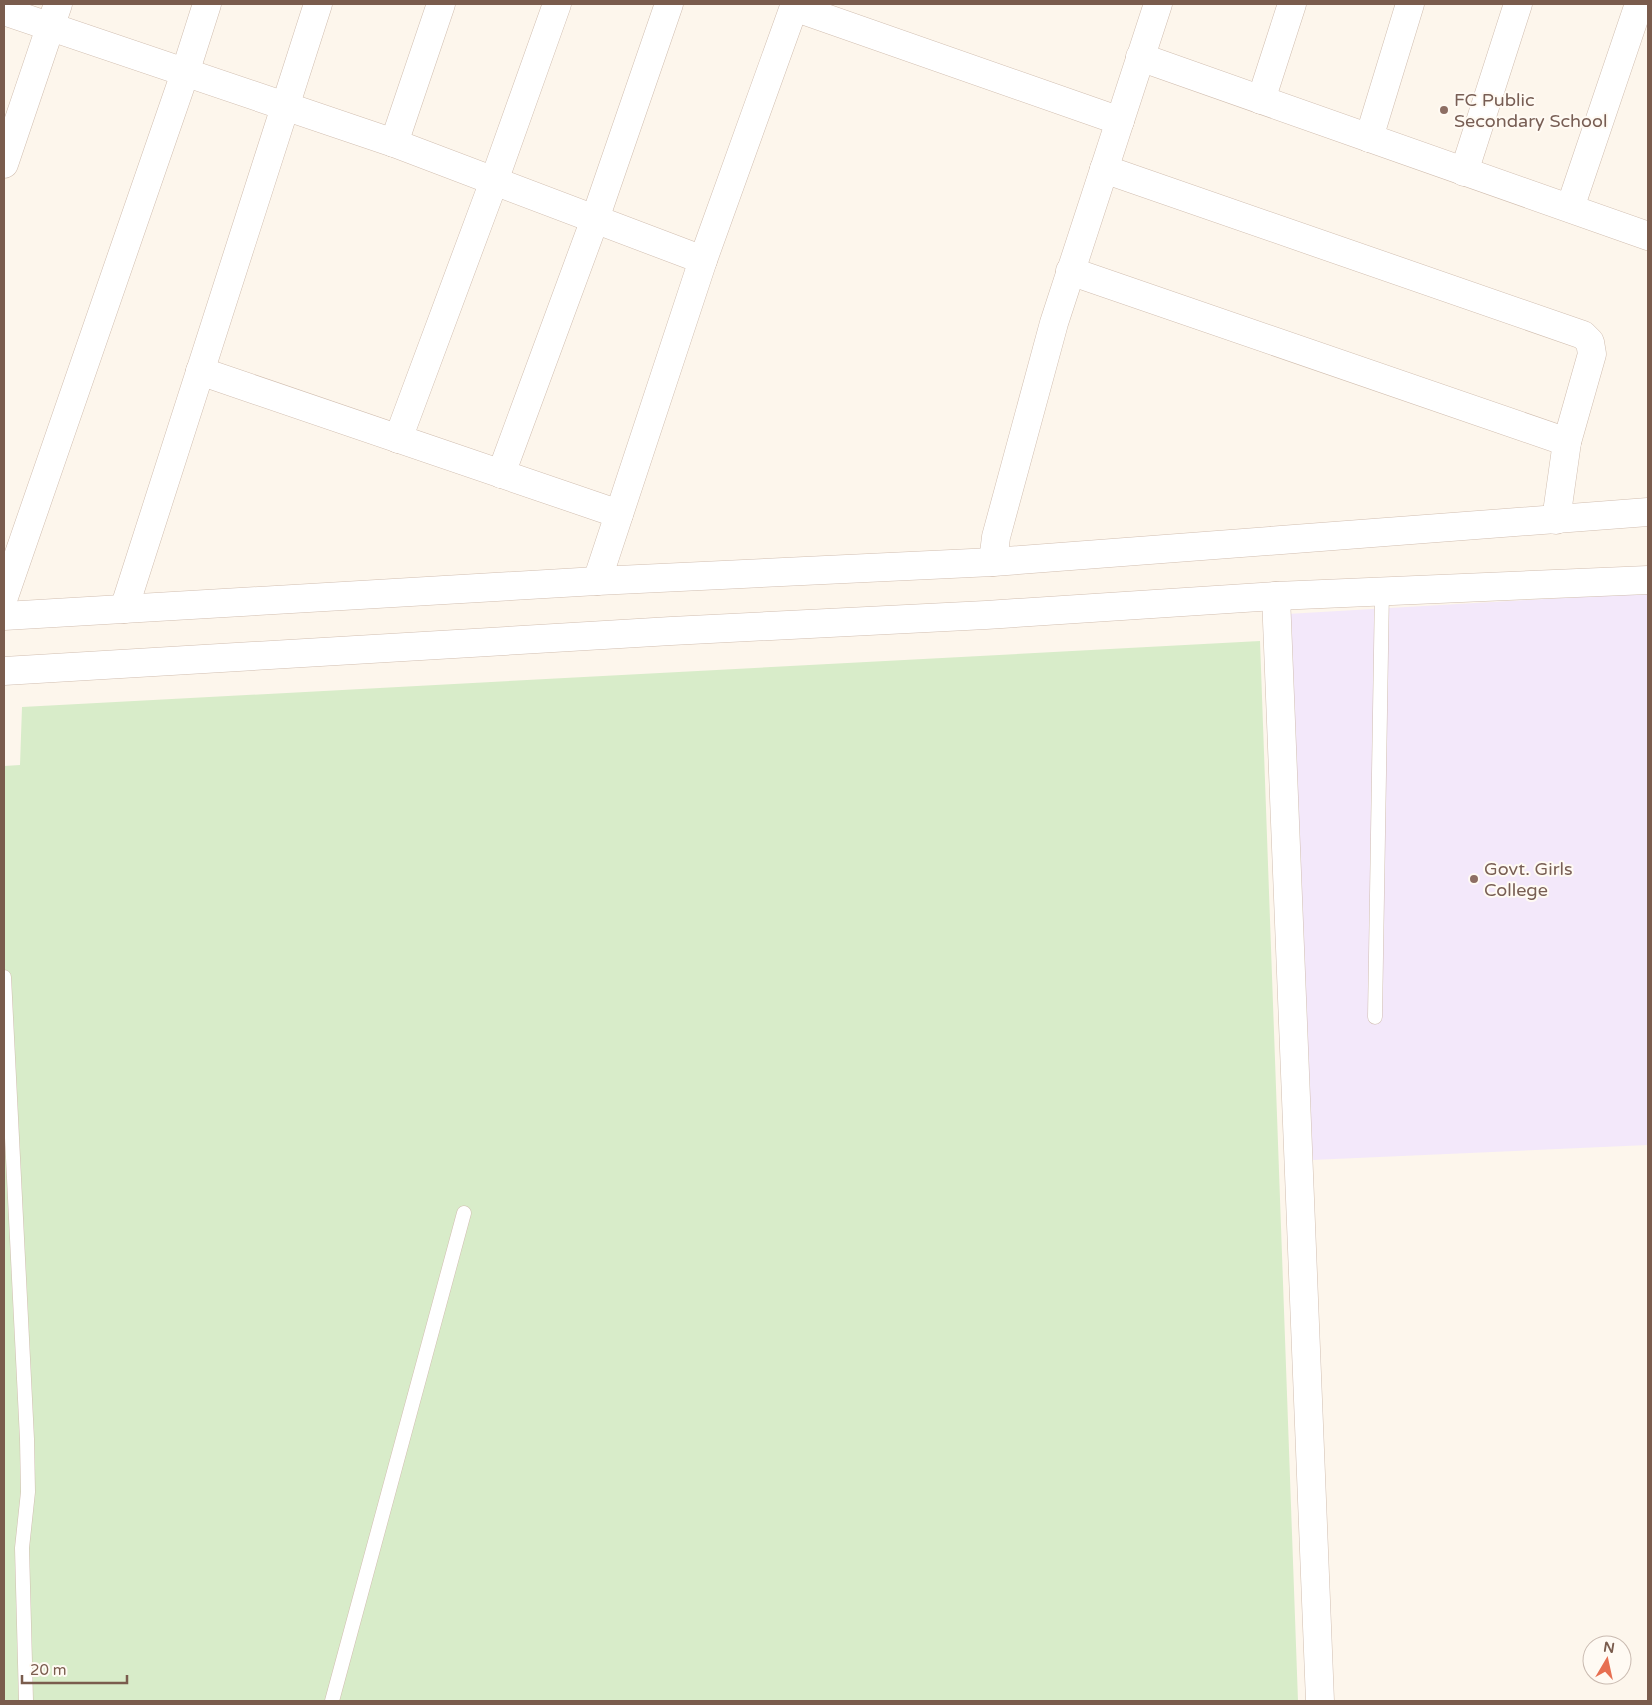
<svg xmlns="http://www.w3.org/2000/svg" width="1652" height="1705" viewBox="0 0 1652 1705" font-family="'Varela Round',sans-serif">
  <rect width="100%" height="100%" fill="#fdf6ec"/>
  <polygon fill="#f3e8fa" points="1648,593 1648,1145 1312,1160 1287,614"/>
  <polygon fill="#d8ecc9" points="1260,641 1298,1701 4,1701 4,766 20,765 22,707"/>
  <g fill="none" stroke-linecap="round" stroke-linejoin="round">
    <defs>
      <g id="service">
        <polyline points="4,977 27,1439 28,1492 22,1548 26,1701"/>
        <polyline points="1375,1017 1382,590"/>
        <polyline points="332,1701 464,1213"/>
      </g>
      <g id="minor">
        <polyline points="794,7 1120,121"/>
        <polyline points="4,11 394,143 703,260"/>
        <polyline points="1140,57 1648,236"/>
        <polyline points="1261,100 1292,4"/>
        <polyline points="1369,138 1410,4"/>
        <polyline points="394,143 441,4"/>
        <polyline points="1104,169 1583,335 1590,342 1592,354 1567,442 1556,520"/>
        <polyline points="1464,172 1518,4"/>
        <polyline points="1570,208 1639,4"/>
        <polyline points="1070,271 1567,442"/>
        <polyline points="200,371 619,514"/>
        <polyline points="398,439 494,181 557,4"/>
        <polyline points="501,474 595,219 669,4"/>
        <polyline points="993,562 996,537 1054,323 1158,4"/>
        <polyline points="597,581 703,260 795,4"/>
        <polyline points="1276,596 1320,1701"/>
        <polyline points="4,597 185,73 207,4"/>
        <polyline points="124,609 318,4"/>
      </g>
      <g id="tertiary">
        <polyline points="4,164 58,4"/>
        <polyline points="4,616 597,581 993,562 1648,512"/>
        <polyline points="4,671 671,631 986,615 1276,596 1648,580"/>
      </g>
    </defs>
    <use href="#service" stroke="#d1beb0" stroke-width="15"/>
    <use href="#minor" stroke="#d1beb0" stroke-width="29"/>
    <use href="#tertiary" stroke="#d1beb0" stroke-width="29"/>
    <use href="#service" stroke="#fff" stroke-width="14"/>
    <use href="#minor" stroke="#fff" stroke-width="28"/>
    <use href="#tertiary" stroke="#fff" stroke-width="28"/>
  </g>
  <g fill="#8d6e63" stroke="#fffaf3" stroke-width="2">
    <circle cx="1444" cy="110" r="5"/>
    <circle cx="1474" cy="879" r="5"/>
  </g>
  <g text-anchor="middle" stroke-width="4" stroke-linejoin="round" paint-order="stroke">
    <g font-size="18" fill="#785e54" stroke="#fffaf3" text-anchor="start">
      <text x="1454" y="106">FC Public<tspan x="1454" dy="21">Secondary School</tspan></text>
      <text x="1484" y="875">Govt. Girls<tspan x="1484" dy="21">College</tspan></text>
    </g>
  </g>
  <rect width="1652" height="1705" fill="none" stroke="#7a5c4d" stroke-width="10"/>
  <g transform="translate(1607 1660) rotate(9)"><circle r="24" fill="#fffaf3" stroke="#cabbb1"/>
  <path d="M0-4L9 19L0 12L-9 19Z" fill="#e76f51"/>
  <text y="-8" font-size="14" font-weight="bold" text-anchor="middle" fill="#7a5c4d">N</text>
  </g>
  <path d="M22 1675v8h105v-8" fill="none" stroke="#7a5c4d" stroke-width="2.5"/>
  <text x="30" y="1675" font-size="15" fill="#7a5c4d" stroke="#fffaf3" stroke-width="4" paint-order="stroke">20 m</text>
</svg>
